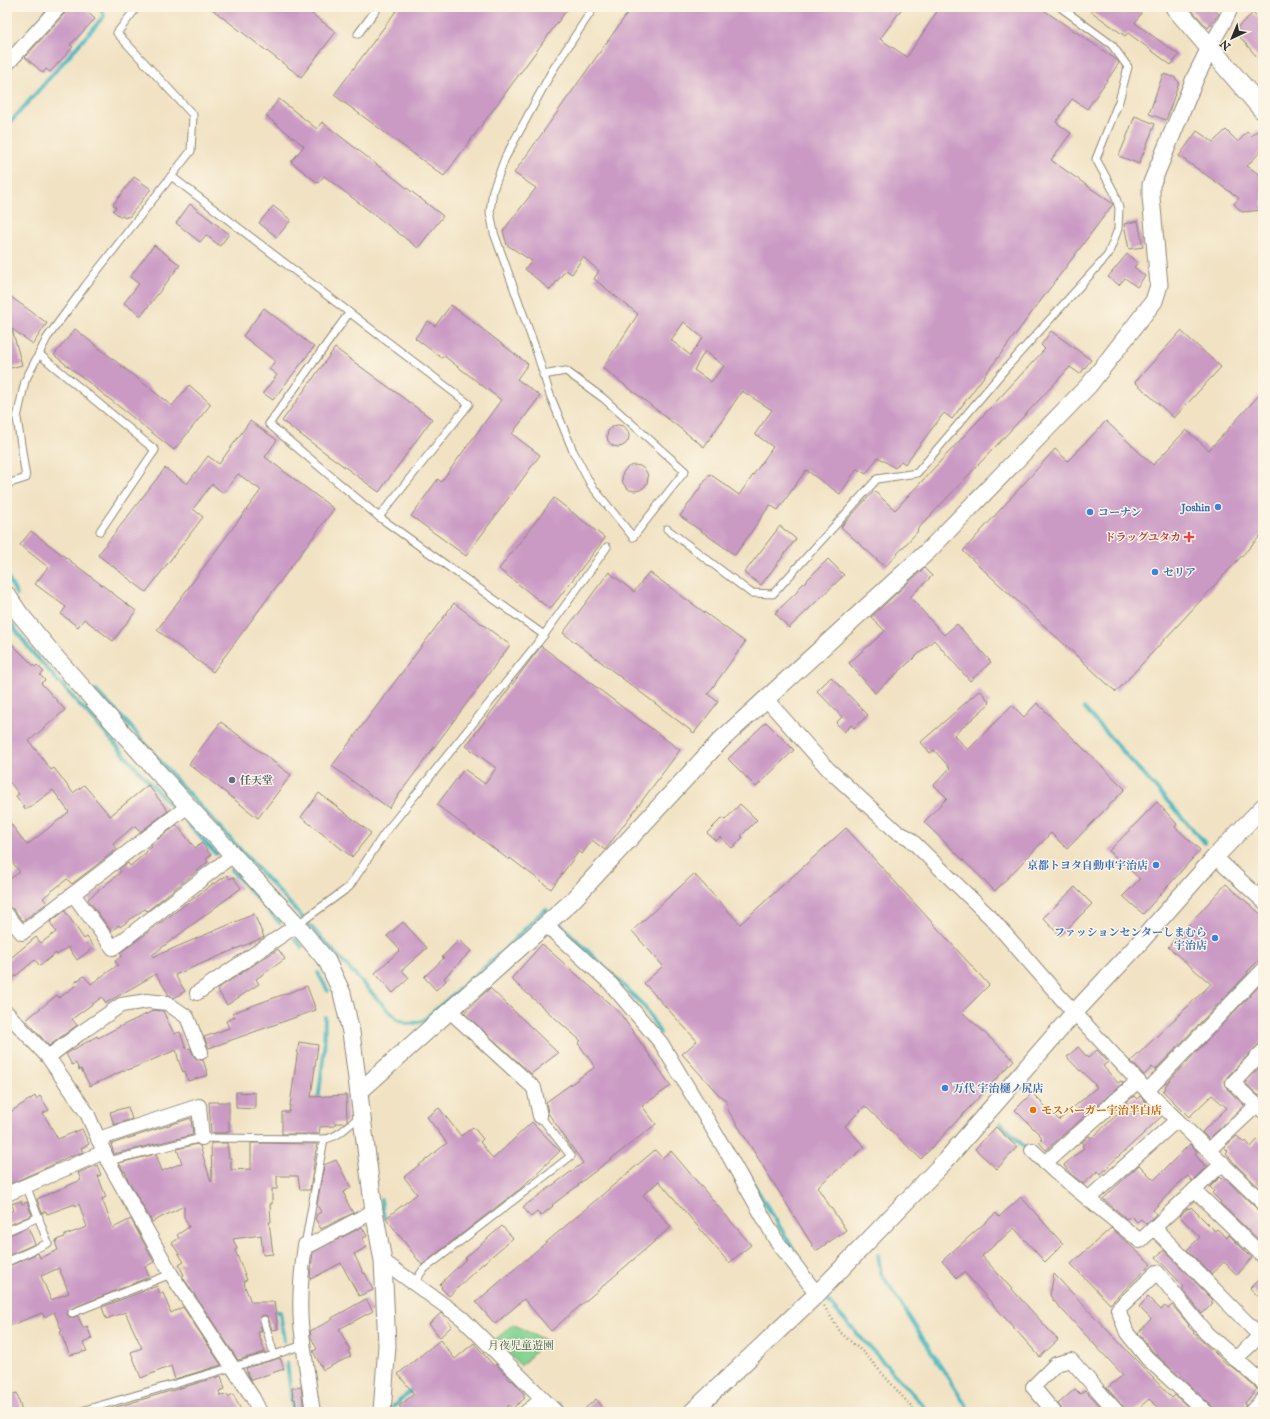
<svg xmlns="http://www.w3.org/2000/svg" width="1270" height="1419" viewBox="0 0 1270 1419" font-family="'IM FELL English','Noto Serif JP',serif">
  <rect width="100%" height="100%" fill="#fcf5e5"/>
  <filter id="ink" filterUnits="userSpaceOnUse"><feTurbulence type="fractalNoise" baseFrequency=".025" numOctaves="2"/><feDisplacementMap in="SourceGraphic" scale="8" xChannelSelector="R" yChannelSelector="G"/><feConvolveMatrix kernelMatrix="1 2 1 2 8 2 1 2 1" color-interpolation-filters="sRGB"/></filter>
  <filter id="wash" filterUnits="userSpaceOnUse"><feTurbulence type="fractalNoise" baseFrequency=".012" numOctaves="4" result="noise"/><feDisplacementMap in="SourceGraphic" scale="16" xChannelSelector="R" yChannelSelector="G"/><feGaussianBlur stdDeviation="0.9" result="paint"/><feColorMatrix in="noise" values="0 0 0 0 0 0 0 0 0 0 0 0 0 0 0 0 0 1.4 0 .05"/><feComposite in="paint" operator="in"/></filter>
  <g filter="url(#wash)">
    <rect width="100%" height="100%" fill="#f1e2c3"/>
    <polygon fill="#80d292" stroke="#567e5e" points="513,1324 546,1341 521,1366 495,1340"/>
    <g fill="none" stroke-linecap="round" stroke-linejoin="round">
      <g stroke="#46b6bd" stroke-width="4">
        <polyline points="7,126 104,16 100,7"/>
        <polyline points="7,576 17,595"/>
        <polyline points="7,618 31,651 170,805"/>
        <polyline points="96,691 130,726 179,783 382,1004 397,1019 409,1024 423,1021 505,949 545,909 551,915"/>
        <polyline points="1084,708 1205,843"/>
        <polyline points="186,822 216,854"/>
        <polyline points="231,870 280,923"/>
        <polyline points="557,921 645,1007 660,1033"/>
        <polyline points="295,939 302,947"/>
        <polyline points="318,973 328,991"/>
        <polyline points="318,1102 324,1052 325,1017"/>
        <polyline points="1001,1123 1028,1151"/>
        <polyline points="746,1172 802,1263"/>
        <polyline points="381,1200 384,1217"/>
        <polyline points="878,1255 881,1273 970,1412"/>
        <polyline points="821,1294 929,1412"/>
        <polyline points="271,1311 280,1312 284,1341"/>
        <polyline points="287,1362 293,1412"/>
        <polyline points="558,1404 566,1412"/>
        <polyline points="393,1407 415,1387"/>
      </g>
    </g>
    <g id="blocks">
      <g fill="#ca9ac5" fill-rule="evenodd">
        <polygon points="67,7 82,7 95,19 70,45 73,47 50,72 46,69 43,73 25,57 65,13"/>
        <polygon points="209,7 303,7 336,32 301,77"/>
        <polygon points="399,7 569,7 444,176 334,95"/>
        <path d="M 632,7 L 903,7 L 880,39 L 907,57 L 940,7 L 1039,7 L 1117,60 L 1119,63 L 1087,109 L 1072,99 L 1056,122 L 1071,133 L 1051,160 L 1113,204 L 952,419 L 944,413 L 905,464 L 901,461 L 895,468 L 878,457 L 866,474 L 857,469 L 840,494 L 806,470 L 778,510 L 770,505 L 735,555 L 680,516 L 710,474 L 739,495 L 773,447 L 755,434 L 772,410 L 742,391 L 704,447 L 603,368 L 638,314 L 594,279 L 599,271 L 583,257 L 572,274 L 566,270 L 550,290 L 525,269 L 532,261 L 507,245 L 503,231 L 536,188 L 514,173 ZM 684,322 L 703,338 L 690,355 L 671,340 ZM 705,351 L 724,366 L 711,382 L 694,370 Z"/>
        <polygon points="1085,7 1132,7 1141,13 1135,23 1179,55 1171,65 1128,33 1125,36"/>
        <polygon points="1189,7 1211,7 1219,14 1208,28"/>
        <polygon points="1253,13 1263,24 1263,64 1234,30"/>
        <polygon points="1163,74 1174,77 1179,82 1166,120 1149,114"/>
        <polygon points="279,99 317,129 322,122 443,216 418,248 324,176 318,183 291,162 304,146 266,116"/>
        <polygon points="1135,116 1155,124 1139,164 1119,156"/>
        <polygon points="1226,130 1238,142 1247,132 1251,136 1258,130 1263,135 1263,149 1247,166 1263,177 1263,210 1242,212 1234,204 1239,198 1179,156 1197,131 1213,142"/>
        <polygon points="134,177 151,189 129,217 127,216 126,218 122,216 121,217 113,211 116,207 113,205"/>
        <polygon points="190,204 229,234 220,246 206,235 200,242 176,223"/>
        <polygon points="273,206 291,220 277,237 259,223"/>
        <polygon points="1138,221 1143,247 1129,249 1124,224"/>
        <polygon points="154,245 180,265 141,316 124,303 139,284 130,277"/>
        <polygon points="1127,254 1138,263 1134,267 1145,276 1137,287 1125,278 1119,285 1108,277"/>
        <polygon points="7,294 47,323 33,344 12,329 22,365 7,369"/>
        <polygon points="451,305 528,364 517,379 540,396 512,434 540,455 466,556 411,516 438,479 441,482 501,400 444,356 442,358 415,338 428,321 435,326"/>
        <polygon points="264,308 314,347 273,400 263,393 277,375 269,369 275,361 243,336"/>
        <polygon points="75,329 172,406 189,385 211,404 174,450 54,355"/>
        <polygon points="1051,331 1091,360 1080,374 1070,367 917,530 918,531 885,567 841,527 874,491 895,510 1045,349 1041,345"/>
        <polygon points="1181,331 1221,367 1174,418 1135,382"/>
        <polygon points="335,348 432,419 379,492 282,421"/>
        <polygon points="1263,391 1263,533 1116,692 963,551 1055,449 1068,461 1106,421 1153,465 1186,430 1209,450"/>
        <polygon points="250,421 277,440 265,457 334,509 213,672 157,630 261,490 238,474 223,493 212,484 193,509 203,517 146,592 98,555 165,468 187,484 208,456 219,464"/>
        <circle cx="618" cy="436" r="11"/>
        <circle cx="635" cy="478" r="13"/>
        <polygon points="554,498 605,538 550,609 499,569"/>
        <polygon points="780,526 796,539 761,585 744,573"/>
        <polygon points="31,531 136,611 113,641 84,619 78,627 61,614 66,607 35,584 48,567 20,545"/>
        <polygon points="828,559 844,575 789,628 775,613 798,591 797,590"/>
        <polygon points="924,568 932,576 910,597 944,635 957,624 991,662 970,681 934,640 875,693 849,663 885,631 871,617"/>
        <polygon points="609,572 634,592 649,572 745,642 708,694 718,702 694,733 563,633"/>
        <polygon points="454,603 510,645 389,808 332,766"/>
        <polygon points="7,639 35,667 37,665 44,672 40,675 45,680 41,683 65,710 29,741 51,770 54,768 73,793 84,785 110,816 148,785 168,811 140,832 134,826 113,844 117,849 72,884 67,879 43,898 47,903 23,921 13,909 7,907 7,881 20,872 7,856 7,819 27,845 69,812 53,790 26,810 16,796 19,794 7,779"/>
        <polygon points="541,646 680,750 605,850 592,840 582,854 579,851 551,889 510,858 509,860 437,805 464,769 485,784 496,768 466,746"/>
        <polygon points="831,677 868,715 854,728 851,725 844,732 836,723 842,717 817,691"/>
        <polygon points="980,690 990,703 954,735 968,750 1012,705 1024,717 1037,703 1125,789 1067,849 1051,833 995,891 924,822 947,798 934,785 950,768 934,750 930,753 921,742"/>
        <polygon points="221,722 291,775 258,818 189,764"/>
        <polygon points="766,722 794,750 756,787 728,759"/>
        <polygon points="319,793 371,833 352,857 301,817"/>
        <polygon points="1157,802 1177,824 1175,827 1200,850 1143,914 1123,896 1140,879 1109,851"/>
        <polygon points="740,804 757,820 741,836 743,837 732,848 720,837 716,841 707,833 722,818 725,820"/>
        <polygon points="177,825 195,848 202,843 211,855 206,859 208,862 147,911 145,909 143,910 120,927 119,925 111,931 88,899 121,872 119,869 128,863 130,866 147,852 146,851 152,847 150,845"/>
        <polygon points="846,828 989,985 962,1012 1014,1060 921,1159 865,1106 845,1126 865,1147 817,1187 846,1230 816,1251 728,1110 727,1101 719,1095 682,1054 697,1041 644,983 663,966 632,931 694,874 740,924"/>
        <polygon points="227,875 230,879 233,877 241,888 152,955 153,957 254,914 264,937 175,975 185,991 174,998 169,995 156,974 106,1003 102,997 72,1019 77,1025 49,1046 26,1020 57,995 59,998 75,986 74,983 84,976 91,984 118,965 115,961 122,956 120,953 214,883 214,884"/>
        <polygon points="1226,884 1263,916 1263,956 1247,972 1248,973 1155,1070 1152,1067 1144,1075 1131,1061 1211,984 1168,947"/>
        <polygon points="1075,887 1092,904 1060,936 1043,918"/>
        <polygon points="65,911 84,939 87,937 94,947 77,960 68,947 57,955 56,953 40,966 35,960 7,983 7,961 36,937 41,943 56,932 50,922"/>
        <polygon points="403,922 427,948 402,970 409,978 393,993 375,973 400,950 387,936"/>
        <polygon points="459,940 471,951 444,978 446,981 436,990 424,977 444,958 442,957"/>
        <polygon points="542,944 619,1012 671,1086 642,1106 656,1124 580,1183 580,1184 552,1205 553,1206 541,1216 537,1212 531,1217 523,1207 583,1163 548,1113 546,1102 595,1067 578,1043 581,1041 511,979"/>
        <polygon points="278,949 285,959 256,979 259,984 227,1005 217,989"/>
        <polygon points="1260,985 1263,988 1263,1040 1227,1077 1225,1081 1227,1089 1244,1105 1209,1139 1202,1132 1227,1108 1212,1095 1189,1117 1163,1091 1166,1088 1165,1086 1168,1083 1167,1083"/>
        <polygon points="307,986 316,1010 209,1048 204,1037 229,1028 226,1021 235,1017 232,1013"/>
        <polygon points="490,988 558,1053 531,1074 464,1013"/>
        <polygon points="155,1010 163,1011 174,1034 180,1032 186,1049 190,1048 195,1058 199,1060 203,1060 208,1075 188,1081 185,1071 183,1072 179,1062 176,1050 128,1070 127,1069 90,1086 81,1069 79,1070 76,1063 72,1065 66,1054 97,1036 98,1038 119,1027"/>
        <polygon points="299,1042 318,1045 311,1097 346,1095 347,1120 345,1123 335,1123 335,1126 320,1127 319,1134 282,1134 282,1112 289,1112"/>
        <polygon points="1078,1047 1088,1058 1097,1050 1108,1062 1103,1066 1118,1083 1121,1081 1123,1083 1046,1150 1039,1142 1042,1140 1040,1138 1042,1137 1015,1110 1032,1093 1059,1120 1097,1087 1081,1070 1080,1071 1067,1057"/>
        <polygon points="1262,1065 1263,1066 1263,1092 1259,1096 1245,1083"/>
        <polygon points="236,1092 255,1093 255,1109 236,1108"/>
        <polygon points="35,1096 36,1099 40,1096 49,1110 43,1113 58,1139 82,1129 89,1144 81,1148 83,1152 70,1157 70,1156 48,1167 7,1185 7,1114"/>
        <polygon points="1134,1096 1137,1099 1140,1096 1161,1117 1141,1136 1108,1166 1109,1167 1101,1174 1098,1171 1083,1184 1070,1173 1064,1166 1065,1164 1084,1148 1082,1146 1084,1144 1082,1142 1089,1136 1092,1138 1122,1110 1120,1108"/>
        <polygon points="209,1102 229,1102 229,1132 226,1132 227,1133 211,1133"/>
        <polygon points="128,1107 132,1119 114,1125 110,1112"/>
        <polygon points="439,1108 461,1136 473,1127 483,1139 480,1142 493,1159 532,1122 560,1151 521,1188 422,1265 386,1218 417,1194 404,1177 447,1143 427,1117"/>
        <polygon points="191,1118 193,1135 114,1154 111,1144"/>
        <polygon points="996,1127 1017,1147 997,1169 975,1149"/>
        <polygon points="1237,1136 1244,1143 1246,1141 1251,1147 1258,1139 1263,1144 1263,1191 1236,1165 1226,1153 1228,1151 1224,1147"/>
        <polygon points="211,1143 227,1143 229,1158 231,1158 231,1170 251,1169 251,1143 317,1144 310,1190 300,1190 298,1176 277,1176 277,1189 272,1189 272,1204 270,1204 271,1222 269,1222 273,1254 263,1255 261,1235 233,1239 237,1249 235,1250 247,1280 244,1281 245,1284 244,1284 251,1302 274,1302 278,1329 272,1330 268,1317 265,1315 261,1316 259,1321 262,1332 258,1332 265,1352 238,1360 182,1276 184,1275 179,1265 184,1262 172,1243 179,1238 177,1235 189,1227 184,1217 184,1206 152,1222 128,1180 125,1171 124,1172 119,1163 156,1154 162,1171 182,1163 177,1149 197,1144 200,1146 211,1182 212,1181"/>
        <polygon points="1190,1144 1197,1151 1195,1154 1197,1156 1197,1157 1206,1167 1192,1181 1188,1176 1177,1185 1153,1210 1156,1214 1146,1224 1141,1219 1137,1222 1131,1216 1127,1219 1103,1199 1139,1165 1154,1180"/>
        <polygon points="655,1150 662,1158 671,1151 751,1245 729,1263 659,1181 643,1195 671,1227 551,1331 524,1299 495,1324 476,1302"/>
        <polygon points="336,1160 351,1188 343,1192 346,1198 345,1198 353,1213 321,1229 315,1218 317,1216 316,1215 321,1212 317,1205 324,1165"/>
        <path d="M 97,1165 L 101,1175 L 98,1176 L 106,1197 L 102,1199 L 113,1228 L 131,1219 L 154,1262 L 145,1267 L 149,1277 L 68,1310 L 67,1313 L 69,1317 L 72,1318 L 78,1316 L 83,1328 L 87,1326 L 92,1339 L 83,1343 L 87,1351 L 70,1355 L 60,1332 L 62,1331 L 54,1312 L 44,1317 L 42,1313 L 9,1326 L 7,1320 L 7,1267 L 38,1253 L 40,1258 L 58,1250 L 55,1242 L 57,1242 L 56,1240 L 65,1237 L 65,1235 L 87,1227 L 79,1204 L 75,1206 L 75,1204 L 47,1214 L 46,1211 L 42,1213 L 37,1199 L 81,1180 L 78,1173 ZM 59,1268 L 69,1293 L 51,1300 L 41,1276 Z"/>
        <polygon points="1220,1177 1222,1179 1224,1177 1257,1209 1263,1211 1263,1238 1260,1241 1220,1203 1221,1202 1212,1193 1214,1191 1210,1187"/>
        <polygon points="1021,1197 1063,1244 1045,1262 1014,1228 982,1256 1058,1340 1040,1357 964,1272 957,1278 942,1261 996,1213 999,1217"/>
        <polygon points="21,1201 22,1204 27,1202 32,1215 7,1226 7,1213 14,1210 11,1204"/>
        <polygon points="1191,1207 1215,1231 1217,1229 1227,1238 1229,1235 1252,1258 1237,1275 1224,1262 1211,1274 1187,1250 1200,1237 1179,1216 1188,1208 1189,1209"/>
        <polygon points="502,1226 513,1238 479,1267 449,1296 441,1288 442,1287 440,1284 466,1259 465,1258"/>
        <polygon points="28,1227 35,1244 7,1256 7,1236"/>
        <polygon points="362,1227 367,1236 362,1239 367,1247 354,1254 364,1274 365,1273 373,1290 359,1296 341,1263 311,1279 310,1277 313,1252"/>
        <polygon points="1111,1228 1151,1264 1110,1304 1071,1264"/>
        <polygon points="1164,1250 1213,1300 1211,1302 1213,1303 1202,1314 1182,1289 1184,1287 1156,1257"/>
        <polygon points="1054,1274 1172,1398 1175,1395 1190,1409 1186,1412 1164,1412 1149,1399 1134,1412 1125,1412 1123,1406 1107,1388 1123,1375 1053,1300 1050,1295"/>
        <polygon points="1263,1275 1263,1301 1250,1288"/>
        <polygon points="157,1286 160,1294 163,1293 171,1313 183,1307 221,1365 175,1379 171,1366 141,1378 131,1352 142,1348 125,1312 106,1319 102,1307"/>
        <polygon points="1148,1297 1161,1310 1165,1306 1168,1309 1172,1305 1189,1325 1188,1326 1194,1332 1193,1333 1228,1365 1228,1364 1231,1366 1257,1389 1245,1403 1246,1405 1240,1412 1218,1412 1153,1352 1138,1333 1151,1319 1139,1307"/>
        <polygon points="366,1299 373,1311 339,1329 350,1350 348,1351 351,1356 323,1370 313,1351 317,1349 311,1337 310,1331 332,1320 332,1318"/>
        <polygon points="441,1313 452,1326 440,1337 429,1324"/>
        <polygon points="440,1340 455,1359 474,1343 494,1366 496,1364 511,1381 512,1380 515,1383 525,1395 523,1396 525,1398 512,1409 509,1405 501,1412 405,1412 399,1406 414,1394 398,1374"/>
        <polygon points="280,1358 284,1369 251,1380 248,1375 246,1368"/>
        <polygon points="221,1376 225,1389 219,1391 220,1396 228,1395 228,1397 233,1394 242,1412 111,1412 110,1409"/>
        <polygon points="301,1387 304,1410 296,1411 295,1399 293,1399 292,1388"/>
        <polygon points="1075,1389 1080,1394 1085,1390 1106,1412 1064,1412 1058,1404"/>
        <polygon points="17,1393 22,1412 7,1412 7,1396"/>
        <polygon points="596,1399 607,1412 581,1412"/>
      </g>
    </g>
  </g>
  <g filter="url(#ink)">
    <use href="#blocks" fill-opacity="0" stroke="#8e8677" stroke-width="1"/>
    <g fill="none" stroke-linecap="round" stroke-linejoin="round">
      <defs>
        <g id="service">
          <polyline points="358,34 378,7"/>
          <polyline points="171,176 469,404 379,517"/>
          <polyline points="349,313 269,424 379,517 544,635"/>
          <polyline points="39,354 155,450 100,531"/>
          <polyline points="543,375 566,371 603,398 685,471 633,537 591,485 573,451 550,395 536,350 494,233 490,212 493,190 505,158 552,71 594,7"/>
          <polyline points="7,484 26,478 17,418 25,381 47,338 86,285 191,151 193,115 117,33 137,7"/>
          <polyline points="667,529 751,593 773,594 877,479 917,473 1006,368 1108,255 1118,229 1119,208 1114,192 1096,159 1119,101 1128,67 1112,45 1060,7"/>
          <polyline points="297,925 349,887 384,834 544,635 607,547"/>
          <polyline points="108,1161 202,1138 324,1139"/>
          <polyline points="7,1231 39,1217"/>
          <path d="M 305,1245 L 324,1139 C 338,1138 350,1124 360,1116"/>
          <polyline points="7,1262 48,1243 26,1185"/>
          <polyline points="414,1283 423,1270 571,1156 540,1116"/>
          <polyline points="72,1313 171,1274"/>
          <polyline points="264,1320 274,1355"/>
          <polyline points="78,1412 274,1355 303,1345"/>
        </g>
        <g id="minor">
          <path d="M 1210,48 C 1216,34 1226,22 1231,7"/>
          <polyline points="7,64 59,7"/>
          <polyline points="766,699 828,769 897,832 909,838 992,919 1061,998 1147,1091 1263,1203"/>
          <polyline points="1215,857 1263,901"/>
          <polyline points="73,894 113,948 233,855"/>
          <polyline points="7,915 22,933 188,806"/>
          <polyline points="546,925 609,982 661,1043 729,1156 776,1240 817,1294"/>
          <polyline points="197,993 297,925"/>
          <polyline points="450,1011 534,1088 540,1116"/>
          <polyline points="7,1013 48,1057 87,1113 108,1161 171,1274 253,1398 260,1412"/>
          <polyline points="1263,1051 1233,1083 1263,1111"/>
          <polyline points="48,1057 79,1034 121,1005 147,1001 167,1003 187,1017 201,1052"/>
          <polyline points="1147,1091 1263,970"/>
          <polyline points="98,1139 199,1106 202,1138"/>
          <polyline points="1032,1150 1054,1171 1140,1241 1223,1163"/>
          <polyline points="1209,1150 1257,1105"/>
          <polyline points="1045,1163 1138,1081"/>
          <polyline points="1194,1190 1263,1256"/>
          <polyline points="7,1194 104,1152"/>
          <polyline points="1088,1199 1177,1120"/>
          <polyline points="1154,1228 1260,1336 1235,1359"/>
          <polyline points="383,1261 462,1318 556,1412"/>
          <path d="M 313,1412 C 309,1386 305,1360 302,1333 C 298,1304 301,1274 305,1245 L 312,1244 L 374,1211"/>
          <polyline points="526,1412 543,1399"/>
          <polyline points="1054,1412 1033,1387 1056,1364 1071,1360 1117,1412"/>
          <polyline points="1206,1412 1147,1358 1127,1333 1118,1309 1157,1272 1206,1333 1263,1383"/>
          <polyline points="1251,1412 1263,1399"/>
        </g>
        <g id="tertiary">
          <polyline points="7,595 19,613 57,659 188,806 297,925 327,961 342,993 351,1032 374,1211 383,1261 387,1345 382,1412"/>
          <polyline points="359,1092 571,902 720,741 928,551 1089,385 1154,301 1159,285 1151,197 1151,185 1196,76 1210,48"/>
          <polyline points="692,1412 817,1294 946,1160 1074,1013 1133,950 1215,857 1263,807"/>
        </g>
        <polyline id="secondary" points="1175,7 1263,110"/>
      </defs>
      <use href="#service" stroke="#8e8677" stroke-width="9"/>
      <use href="#minor" stroke="#8e8677" stroke-width="16"/>
      <use href="#tertiary" stroke="#8e8677" stroke-width="19"/>
      <use href="#secondary" stroke="#8e8677" stroke-width="21"/>
      <polyline stroke="#8e8677" stroke-width="2.5" stroke-dasharray="1 3" stroke-linecap="butt" points="824,1306 841,1333 865,1354 916,1412"/>
      <use href="#service" stroke="#fff" stroke-width="7"/>
      <use href="#minor" stroke="#fff" stroke-width="14"/>
      <use href="#tertiary" stroke="#fff" stroke-width="17"/>
      <use href="#secondary" stroke="#fff" stroke-width="19"/>
    </g>
  </g>
  <g fill="#3f7fe0" stroke="#fcf5e5" stroke-width="1.5">
    <circle cx="1218" cy="507" r="4"/>
    <circle cx="1090" cy="512" r="4"/>
    <circle cx="1155" cy="572" r="4"/>
    <circle cx="1156" cy="865" r="4"/>
    <circle cx="1215" cy="938" r="4"/>
    <circle cx="945" cy="1088" r="4"/>
  </g>
  <path fill="#e0444e" stroke="#fcf5e5" stroke-width="1.5" d="M1187 531h4v4h4v4h-4v4h-4v-4h-4v-4h4z"/>
  <circle fill="#5c6f8a" stroke="#fcf5e5" stroke-width="1.5" cx="232" cy="780" r="4"/>
  <circle fill="#e8710a" stroke="#fcf5e5" stroke-width="1.5" cx="1033" cy="1110" r="4"/>
  <g text-anchor="middle" stroke-width="3" stroke-linejoin="round" paint-order="stroke">
    <g font-size="11" font-weight="bold" fill="#366cbe" stroke="#fcf5e5" text-anchor="end">
      <text x="1210" y="511">Joshin</text>
      <text x="1098" y="516" text-anchor="start">コーナン</text>
      <text x="1163" y="576" text-anchor="start">セリア</text>
      <text x="1148" y="869">京都トヨタ自動車宇治店</text>
      <text x="1207" y="936">ファッションセンターしまむら<tspan x="1207" dy="13">宇治店</tspan></text>
      <text x="953" y="1092" text-anchor="start">万代 宇治樋ノ尻店</text>
    </g>
    <g font-size="11" font-weight="bold" fill="#be3a42" stroke="#fcf5e5" text-anchor="end">
      <text x="1181" y="541">ドラッグユタカ</text>
    </g>
    <g font-size="11" font-weight="bold" fill="#4e5e75" stroke="#fcf5e5" text-anchor="start">
      <text x="240" y="784">任天堂</text>
    </g>
    <g font-size="11" font-weight="bold" fill="#c56008" stroke="#fcf5e5" text-anchor="start">
      <text x="1041" y="1114">モスバーガー宇治半白店</text>
    </g>
    <g font-size="11" fill="#445d4a" stroke="#fcf5e5">
      <text x="521" y="1349">月夜児童遊園</text>
    </g>
  </g>
  <rect width="1270" height="1419" fill="none" stroke="#fcf5e5" stroke-width="24"/>
  <g transform="translate(1232 38) rotate(224)" stroke="#fcf5e5" stroke-width="3" paint-order="stroke">
  <path d="M0-3L7 15L0 10L-7 15Z" fill="#2b2b2b"/>
  <text y="-6" font-size="11" font-weight="bold" text-anchor="middle" fill="#2b2b2b">N</text>
  </g>
</svg>
